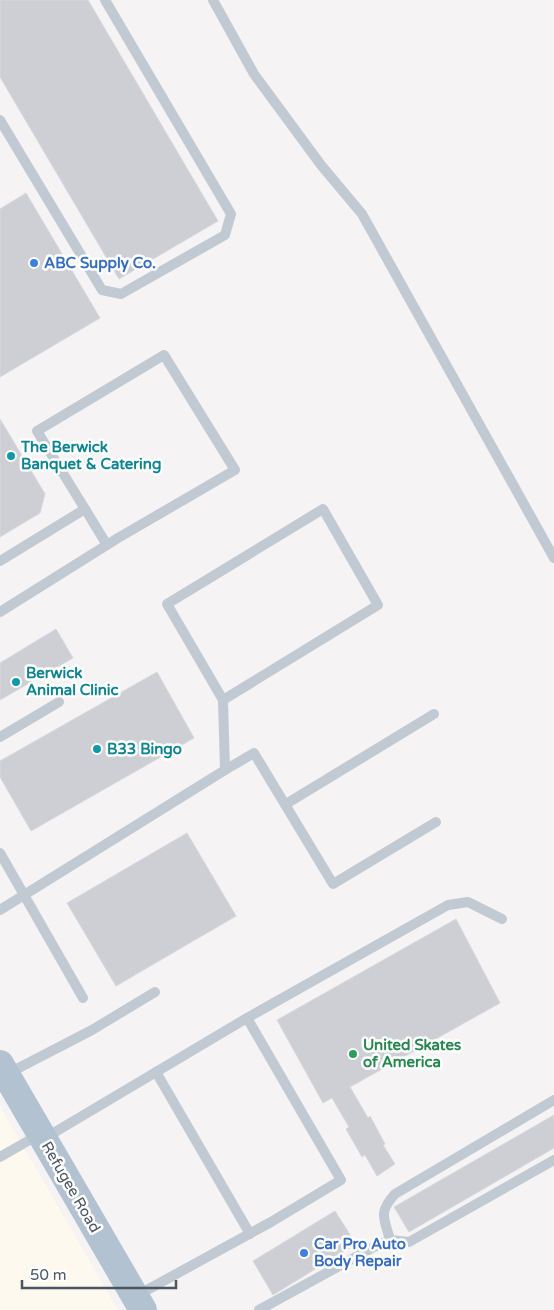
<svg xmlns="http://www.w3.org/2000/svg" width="554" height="1310" viewBox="0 0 554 1310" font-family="'Varela Round',sans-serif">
  <rect width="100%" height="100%" fill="#f5f3f3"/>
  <polygon fill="#fdf9ef" points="0,1106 118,1310 0,1310"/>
  <g fill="#cdcfd5" stroke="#d7d9de">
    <polygon points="0,0 88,0 218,221 119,279 0,77"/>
    <polygon points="26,193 100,318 0,377 0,209"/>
    <polygon points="0,419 45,494 40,513 0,537"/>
    <polygon points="56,629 73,658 0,700 0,663"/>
    <polygon points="157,672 194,738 31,831 0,777 0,761"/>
    <polygon points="187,833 236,916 116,986 67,903"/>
    <polygon points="456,919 500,1003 350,1087 368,1118 370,1116 385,1144 383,1145 395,1164 377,1176 365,1155 362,1157 346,1129 349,1127 332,1098 323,1103 277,1020"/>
    <polygon points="554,1115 554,1148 409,1232 394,1207"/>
    <polygon points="335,1211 356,1244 273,1295 253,1261"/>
  </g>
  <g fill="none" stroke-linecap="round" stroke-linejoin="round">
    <g stroke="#c1cad2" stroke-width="10">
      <polyline points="213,0 254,74 321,165 362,214 554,558"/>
      <polyline points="0,120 102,290 121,294 225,235 231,214 105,0"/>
      <polyline points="85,509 107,545"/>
      <polyline points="0,561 85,509 37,431 164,355 235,470 118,538 0,612"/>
      <polyline points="0,737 59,702"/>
      <polyline points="225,770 254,753 333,884 436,822"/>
      <polyline points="286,804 434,714"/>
      <polyline points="0,853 83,998"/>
      <polyline points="0,910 225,770 223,700 167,604 323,509 378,605 223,700"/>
      <polyline points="247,1018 448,905 468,902 502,919"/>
      <polyline points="156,1072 250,1234"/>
      <polyline points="7,1074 92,1030 155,992"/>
      <polyline points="45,1138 247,1018 341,1180 271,1222 136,1296"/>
      <polyline points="0,1157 40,1134"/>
      <path d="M 390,1240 C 384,1217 378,1213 395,1194 L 554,1100"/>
      <polyline points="259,1310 372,1248 390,1240 409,1242 554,1160"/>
    </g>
    <polyline stroke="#b3c2d1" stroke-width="28" points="0,1064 143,1310"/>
  </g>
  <g fill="#3f7fe0" stroke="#fff" stroke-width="2">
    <circle cx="34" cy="263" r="5"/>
    <circle cx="304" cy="1253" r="5"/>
  </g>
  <g fill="#0f9aa8" stroke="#fff" stroke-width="2">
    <circle cx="11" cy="456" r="5"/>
    <circle cx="16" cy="682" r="5"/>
    <circle cx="97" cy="749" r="5"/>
  </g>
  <circle fill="#2e9e5b" stroke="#fff" stroke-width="2" cx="353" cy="1054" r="5"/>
  <g text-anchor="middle" stroke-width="5" stroke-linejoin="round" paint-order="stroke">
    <g font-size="15" font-weight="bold" fill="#366cbe" stroke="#fff" text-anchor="start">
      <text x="44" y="268">ABC Supply Co.</text>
      <text x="314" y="1249">Car Pro Auto<tspan x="314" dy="17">Body Repair</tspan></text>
    </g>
    <g font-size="15" font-weight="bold" fill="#0d838f" stroke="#fff" text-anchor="start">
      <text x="21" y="452">The Berwick<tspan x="21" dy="17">Banquet &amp; Catering</tspan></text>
      <text x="26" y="678">Berwick<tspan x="26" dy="17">Animal Clinic</tspan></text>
      <text x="107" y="754">B33 Bingo</text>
    </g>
    <g font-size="15" font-weight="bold" fill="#27864d" stroke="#fff" text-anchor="start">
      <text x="363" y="1050">United Skates<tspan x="363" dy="17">of America</tspan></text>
    </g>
    <g font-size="15" fill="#4a5661" stroke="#fff">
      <text transform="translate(71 1187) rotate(60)" y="5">Refugee Road</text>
    </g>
  </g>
  <path d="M22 1280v8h154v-8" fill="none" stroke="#4a5661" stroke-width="2.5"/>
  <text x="30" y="1280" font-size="15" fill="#4a5661" stroke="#ffffff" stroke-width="4" paint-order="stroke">50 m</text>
</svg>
